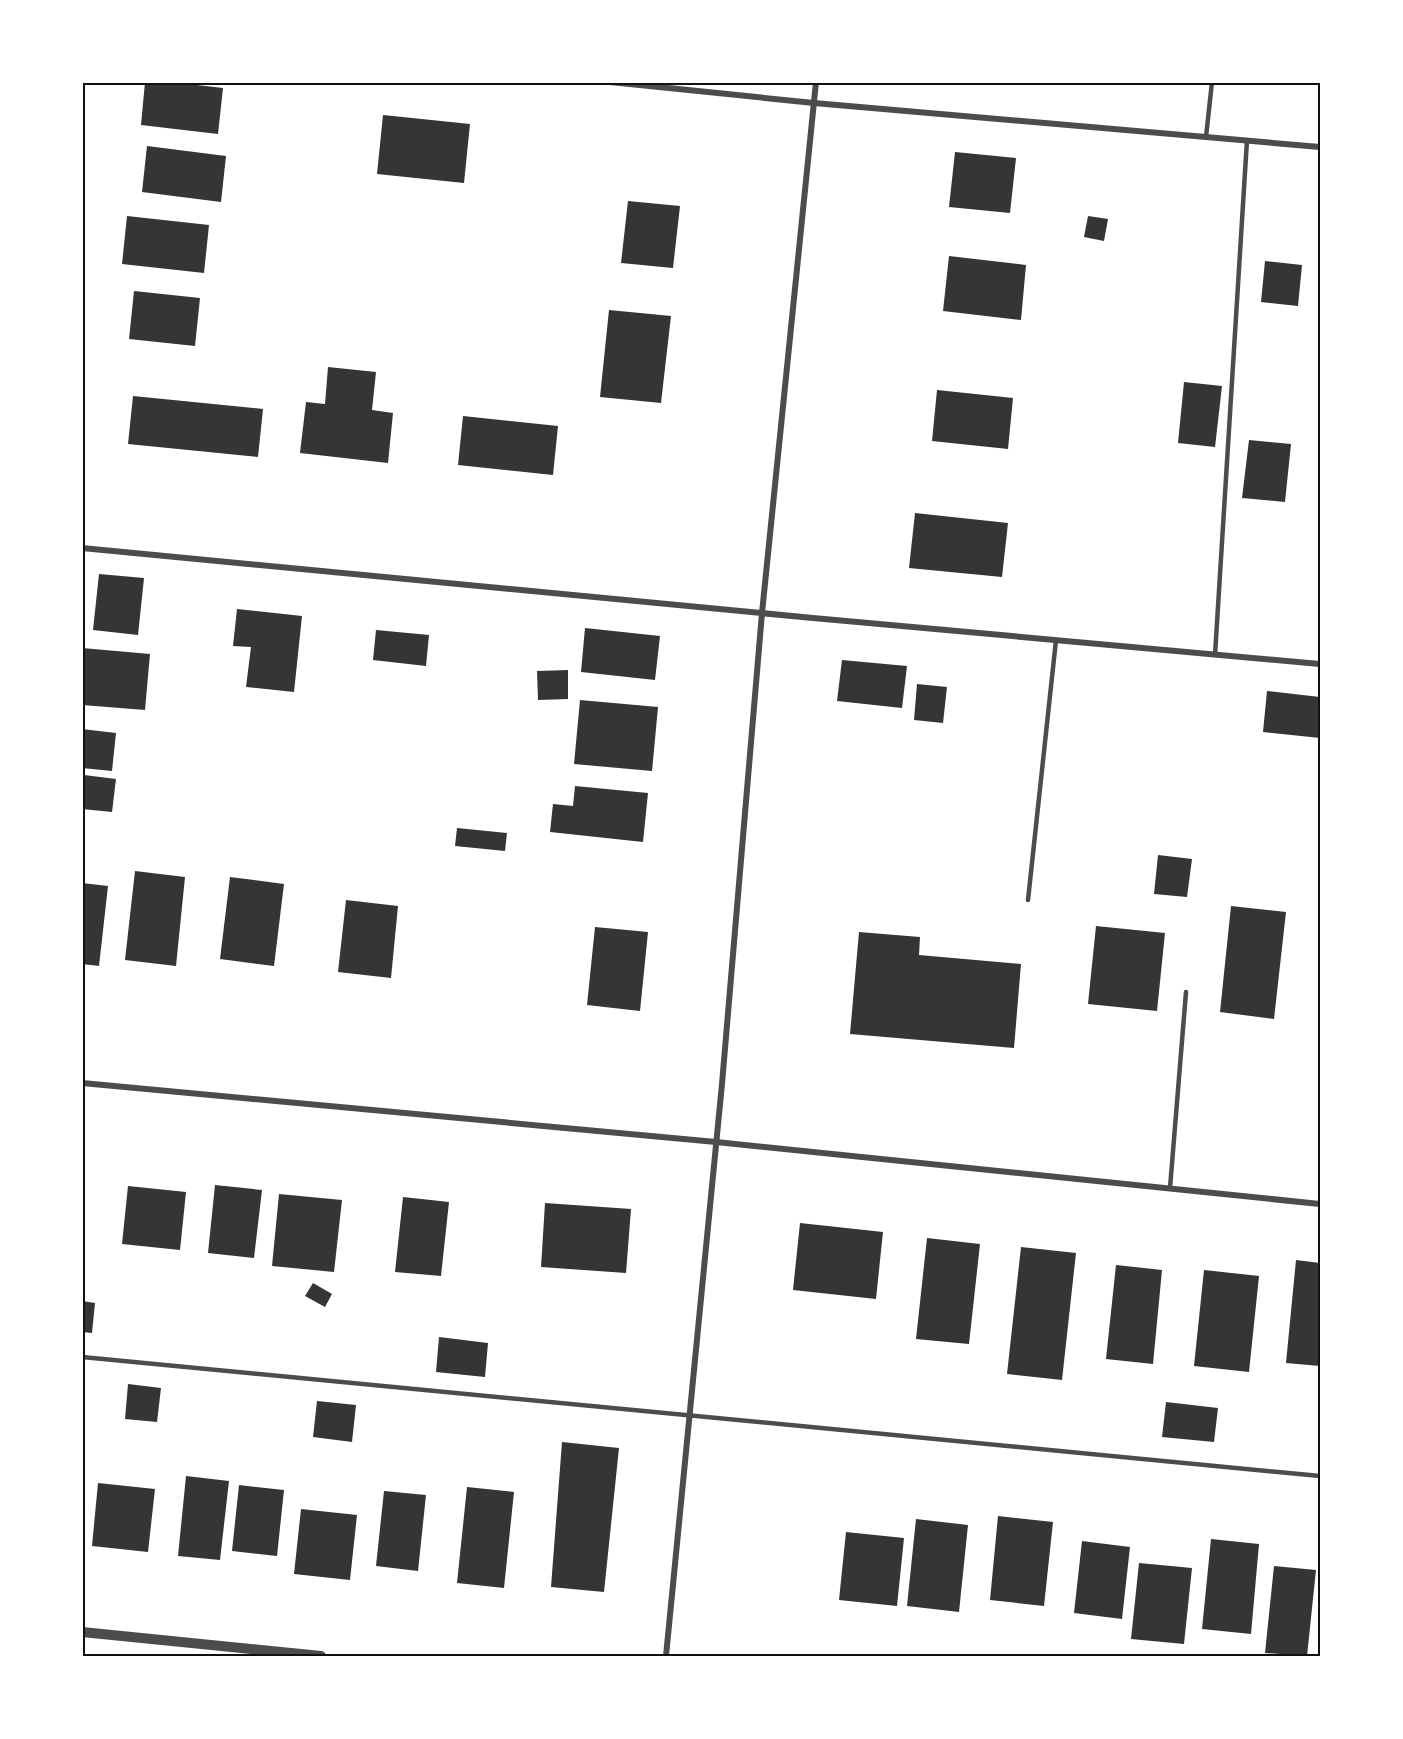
<svg xmlns="http://www.w3.org/2000/svg" width="1403" height="1739" viewBox="0 0 1403 1739" font-family="Barlow,sans-serif">
  <rect width="100%" height="100%" fill="#fff"/>
  <g fill="#353535">
    <polygon points="145,82 171,82 223,88 218,134 141,125"/>
    <polygon points="383,115 470,124 464,183 377,174"/>
    <polygon points="147,146 226,156 221,202 142,192"/>
    <polygon points="955,152 1016,158 1010,213 949,207"/>
    <polygon points="628,201 680,206 673,268 621,263"/>
    <polygon points="127,216 209,225 204,273 122,264"/>
    <polygon points="1088,216 1108,219 1104,241 1084,237"/>
    <polygon points="949,256 1026,265 1021,320 943,311"/>
    <polygon points="1265,261 1302,265 1298,306 1261,302"/>
    <polygon points="134,291 200,298 195,346 129,339"/>
    <polygon points="609,310 671,316 661,403 600,397"/>
    <polygon points="328,367 376,372 372,410 393,413 388,463 300,453 306,402 325,404"/>
    <polygon points="1184,382 1222,386 1215,447 1178,443"/>
    <polygon points="937,390 1013,398 1008,449 932,441"/>
    <polygon points="133,396 263,409 258,457 128,444"/>
    <polygon points="463,416 558,426 553,475 458,465"/>
    <polygon points="1249,440 1291,444 1285,502 1242,498"/>
    <polygon points="915,513 1008,523 1002,577 909,568"/>
    <polygon points="99,574 144,578 138,635 93,630"/>
    <polygon points="237,609 302,616 294,692 246,687 251,647 233,646"/>
    <polygon points="585,628 660,636 655,680 581,672"/>
    <polygon points="376,630 429,635 426,666 373,660"/>
    <polygon points="82,648 150,654 145,710 82,705"/>
    <polygon points="842,660 907,666 902,708 837,701"/>
    <polygon points="568,670 568,699 538,700 537,671"/>
    <polygon points="917,684 947,687 943,723 914,720"/>
    <polygon points="1267,691 1320,697 1320,738 1263,732"/>
    <polygon points="580,700 658,707 652,771 574,764"/>
    <polygon points="82,729 116,733 112,771 82,768"/>
    <polygon points="84,775 116,779 112,812 82,809"/>
    <polygon points="575,786 648,793 643,842 550,832 553,804 573,806"/>
    <polygon points="457,828 507,833 505,851 455,846"/>
    <polygon points="1158,855 1192,859 1187,897 1154,894"/>
    <polygon points="135,871 185,877 176,966 125,960"/>
    <polygon points="230,877 284,884 274,966 220,959"/>
    <polygon points="82,883 108,886 99,966 82,964"/>
    <polygon points="346,900 398,906 391,978 338,972"/>
    <polygon points="1231,906 1286,912 1274,1019 1220,1012"/>
    <polygon points="1096,926 1165,933 1157,1011 1088,1004"/>
    <polygon points="595,927 648,932 640,1011 587,1005"/>
    <polygon points="859,932 920,937 919,955 1021,964 1014,1048 850,1034"/>
    <polygon points="215,1185 262,1190 254,1258 208,1253"/>
    <polygon points="128,1186 186,1192 180,1250 122,1244"/>
    <polygon points="279,1194 342,1200 334,1272 272,1266"/>
    <polygon points="403,1197 449,1202 441,1276 395,1272"/>
    <polygon points="545,1203 631,1209 626,1273 541,1267"/>
    <polygon points="800,1223 883,1232 876,1299 793,1290"/>
    <polygon points="927,1238 980,1244 969,1344 916,1339"/>
    <polygon points="1021,1247 1076,1253 1062,1380 1007,1374"/>
    <polygon points="1296,1260 1320,1263 1320,1366 1286,1363"/>
    <polygon points="1116,1265 1162,1270 1153,1364 1106,1359"/>
    <polygon points="1204,1270 1259,1276 1249,1372 1194,1366"/>
    <polygon points="313,1283 332,1294 325,1307 305,1296"/>
    <polygon points="82,1301 95,1303 92,1333 82,1332"/>
    <polygon points="439,1337 488,1343 485,1377 436,1372"/>
    <polygon points="128,1384 161,1388 157,1422 125,1419"/>
    <polygon points="317,1401 356,1405 352,1442 313,1437"/>
    <polygon points="1166,1402 1218,1408 1214,1442 1162,1437"/>
    <polygon points="562,1442 619,1448 604,1592 551,1587"/>
    <polygon points="186,1476 229,1481 220,1560 178,1556"/>
    <polygon points="98,1483 155,1489 148,1552 92,1546"/>
    <polygon points="239,1485 284,1490 277,1556 232,1551"/>
    <polygon points="467,1487 514,1492 504,1588 457,1583"/>
    <polygon points="384,1491 426,1495 418,1571 376,1566"/>
    <polygon points="301,1509 357,1515 350,1580 294,1574"/>
    <polygon points="998,1516 1053,1522 1044,1606 990,1600"/>
    <polygon points="916,1519 968,1525 959,1612 907,1606"/>
    <polygon points="846,1532 904,1538 897,1606 839,1600"/>
    <polygon points="1211,1539 1259,1544 1251,1634 1202,1629"/>
    <polygon points="1082,1541 1130,1547 1122,1619 1074,1613"/>
    <polygon points="1139,1563 1192,1568 1184,1644 1131,1639"/>
    <polygon points="1274,1566 1316,1570 1307,1656 1265,1653"/>
  </g>
  <g fill="none" stroke-linecap="round" stroke-linejoin="round">
    <g stroke="#4c4c4c" stroke-width="4.5">
      <polyline points="1206,137 1212,82"/>
      <polyline points="1215,655 1247,140"/>
      <polyline points="1028,900 1056,640"/>
      <polyline points="1170,1188 1186,992"/>
      <polyline points="82,1357 1320,1476"/>
    </g>
    <g stroke="#4c4c4c" stroke-width="6">
      <polyline points="610,82 814,103 1320,147"/>
      <polyline points="82,548 813,618 1320,664"/>
      <polyline points="82,1083 716,1142 1320,1204"/>
      <polyline points="666,1656 722,1084 762,613 816,82"/>
    </g>
    <polyline stroke="#4c4c4c" stroke-width="10" points="82,1632 321,1656"/>
  </g>
  <rect width="1403" height="1739" fill="none" stroke="#ffffff" stroke-width="168"/>
  <rect x="84" y="84" width="1235" height="1571" fill="none" stroke="#111" stroke-width="2"/>
</svg>
